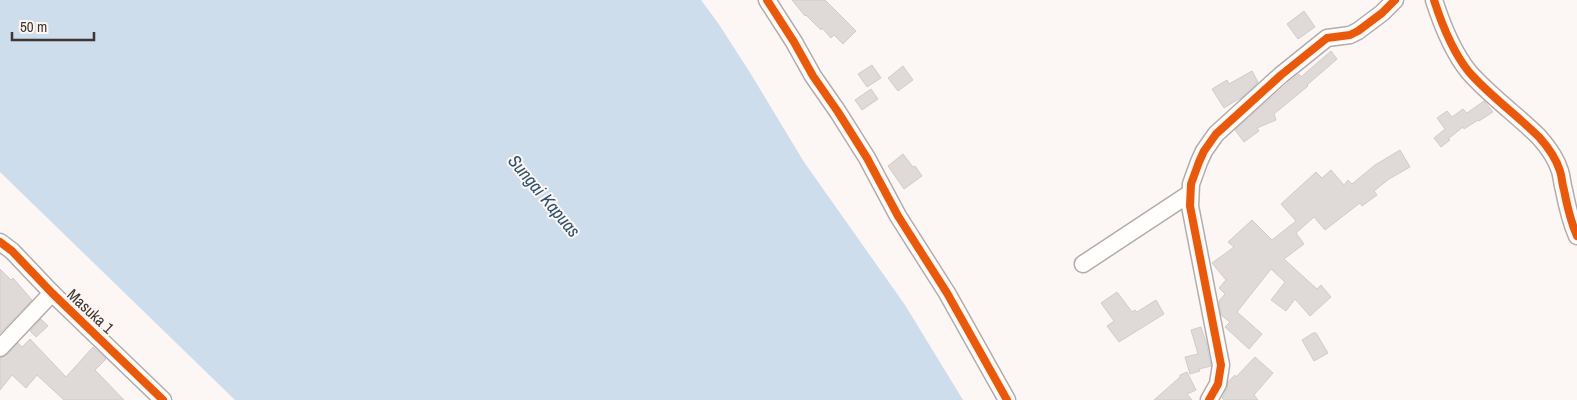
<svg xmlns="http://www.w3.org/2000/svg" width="1577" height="400" viewBox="0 0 1577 400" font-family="'Archivo Narrow',sans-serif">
  <rect width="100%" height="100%" fill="#fcf6f4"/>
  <polygon fill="#cdddec" points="0,0 701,0 718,23 749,71 804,162 905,305 963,400 235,400 0,172"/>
  <g fill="#dfdad8" stroke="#d1ccca">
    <polygon points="792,0 825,0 856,31 843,44 834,35 831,38 822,28 821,30 806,15 805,16"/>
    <polygon points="1304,11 1315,27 1298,39 1287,24"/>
    <polygon points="1331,51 1337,59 1307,85 1308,86 1274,114 1276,120 1257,128 1259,131 1244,142 1235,130 1288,83 1299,74 1301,77"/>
    <polygon points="872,65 881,78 867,87 858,74"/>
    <polygon points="903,66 913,80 898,91 888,78"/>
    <polygon points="1252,71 1258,82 1242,97 1224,108 1212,89 1227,80 1229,84"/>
    <polygon points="871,89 878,99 862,110 855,100"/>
    <polygon points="1484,101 1493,112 1479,121 1478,120 1464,129 1463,127 1448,139 1450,140 1441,147 1434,138 1445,129 1437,118 1447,111 1452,117 1463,109 1467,113"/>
    <polygon points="1400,150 1410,167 1389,179 1374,191 1377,195 1362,206 1360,203 1325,230 1314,217 1296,233 1304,244 1284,259 1317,289 1321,285 1331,297 1310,316 1295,299 1286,311 1271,300 1285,282 1271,269 1237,312 1262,334 1249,349 1225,327 1230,322 1221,315 1219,301 1225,294 1219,288 1226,280 1212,263 1234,247 1228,242 1252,220 1272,240 1296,221 1281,204 1316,172 1322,178 1331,170 1344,185 1348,180 1352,184 1375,165"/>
    <polygon points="903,154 913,167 915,166 922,176 904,189 888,166"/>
    <polygon points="0,269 11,280 13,278 32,300 0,333"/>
    <polygon points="1117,292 1132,312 1135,310 1137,312 1156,300 1164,314 1119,342 1107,326 1114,321 1101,303"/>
    <polygon points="41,319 48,326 36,337 30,331"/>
    <polygon points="1201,327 1206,342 1211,366 1199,369 1200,371 1190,374 1185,357 1198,354 1191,330"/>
    <polygon points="1313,333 1316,333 1328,353 1314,361 1302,340"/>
    <polygon points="30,339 66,377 93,347 106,359 95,370 124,400 64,400 37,375 26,388 12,375 0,390 0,358 7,355 18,343 22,347"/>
    <polygon points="1255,357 1273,373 1254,395 1258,400 1224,400 1222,398 1227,389 1228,382 1235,375 1236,377"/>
    <polygon points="1187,372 1196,390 1187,394 1192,400 1154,400 1180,377 1180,375"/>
  </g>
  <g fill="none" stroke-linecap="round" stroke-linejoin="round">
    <defs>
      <g id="minor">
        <polyline points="767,0 794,42 813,76 838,112 867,158 898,216 947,293 1007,400"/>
        <path d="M 1434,0 C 1442,25 1452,51 1469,72 C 1490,96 1517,115 1539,137 C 1548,147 1556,158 1560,171 C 1562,177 1562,184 1564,190 C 1567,206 1571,222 1577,236"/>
        <polyline points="0,242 12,251 52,293 163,400"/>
        <polyline points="1083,264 1189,194"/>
        <polyline points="0,348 52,293"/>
        <polyline points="1209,400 1218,384 1221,365 1190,206 1191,184 1199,162 1204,151 1216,134 1281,75 1327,38 1350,35 1358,31 1382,13 1395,0"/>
      </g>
    </defs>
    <use href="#minor" stroke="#b2adac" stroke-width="19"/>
    <use href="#minor" stroke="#fffefd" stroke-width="16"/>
    <defs>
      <g id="cycleway">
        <polyline points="767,0 794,42 813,76 838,112 867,158 898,216 947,293 1007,400"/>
        <path d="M 1434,0 C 1442,25 1452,51 1469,72 C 1490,96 1517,115 1539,137 C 1548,147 1556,158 1560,171 C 1562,177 1562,184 1564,190 C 1567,206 1571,222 1577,236"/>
        <polyline points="0,242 12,251 52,293 163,400"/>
        <polyline points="1209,400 1218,384 1221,365 1190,206 1191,184 1199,162 1204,151 1216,134 1281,75 1327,38 1350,35 1358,31 1382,13 1395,0"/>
      </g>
    </defs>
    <use href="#cycleway" stroke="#fff5f1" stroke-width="11"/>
    <use href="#cycleway" stroke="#e8590c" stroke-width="8"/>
  </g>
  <g text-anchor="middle" stroke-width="4" stroke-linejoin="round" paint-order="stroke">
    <g font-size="16" fill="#3c3735" stroke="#fff5f1">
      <text transform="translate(91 311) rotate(43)" y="6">Masuka 1</text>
    </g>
    <g font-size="18" font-style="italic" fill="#2a5474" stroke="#fff5f1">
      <text transform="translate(544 196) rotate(50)" y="6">Sungai Kapuas</text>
    </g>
  </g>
  <path d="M12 32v8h82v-8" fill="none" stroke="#3c3735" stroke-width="2.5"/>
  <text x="20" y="32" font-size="15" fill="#3c3735" stroke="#fff5f1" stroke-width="4" paint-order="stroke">50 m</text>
</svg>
